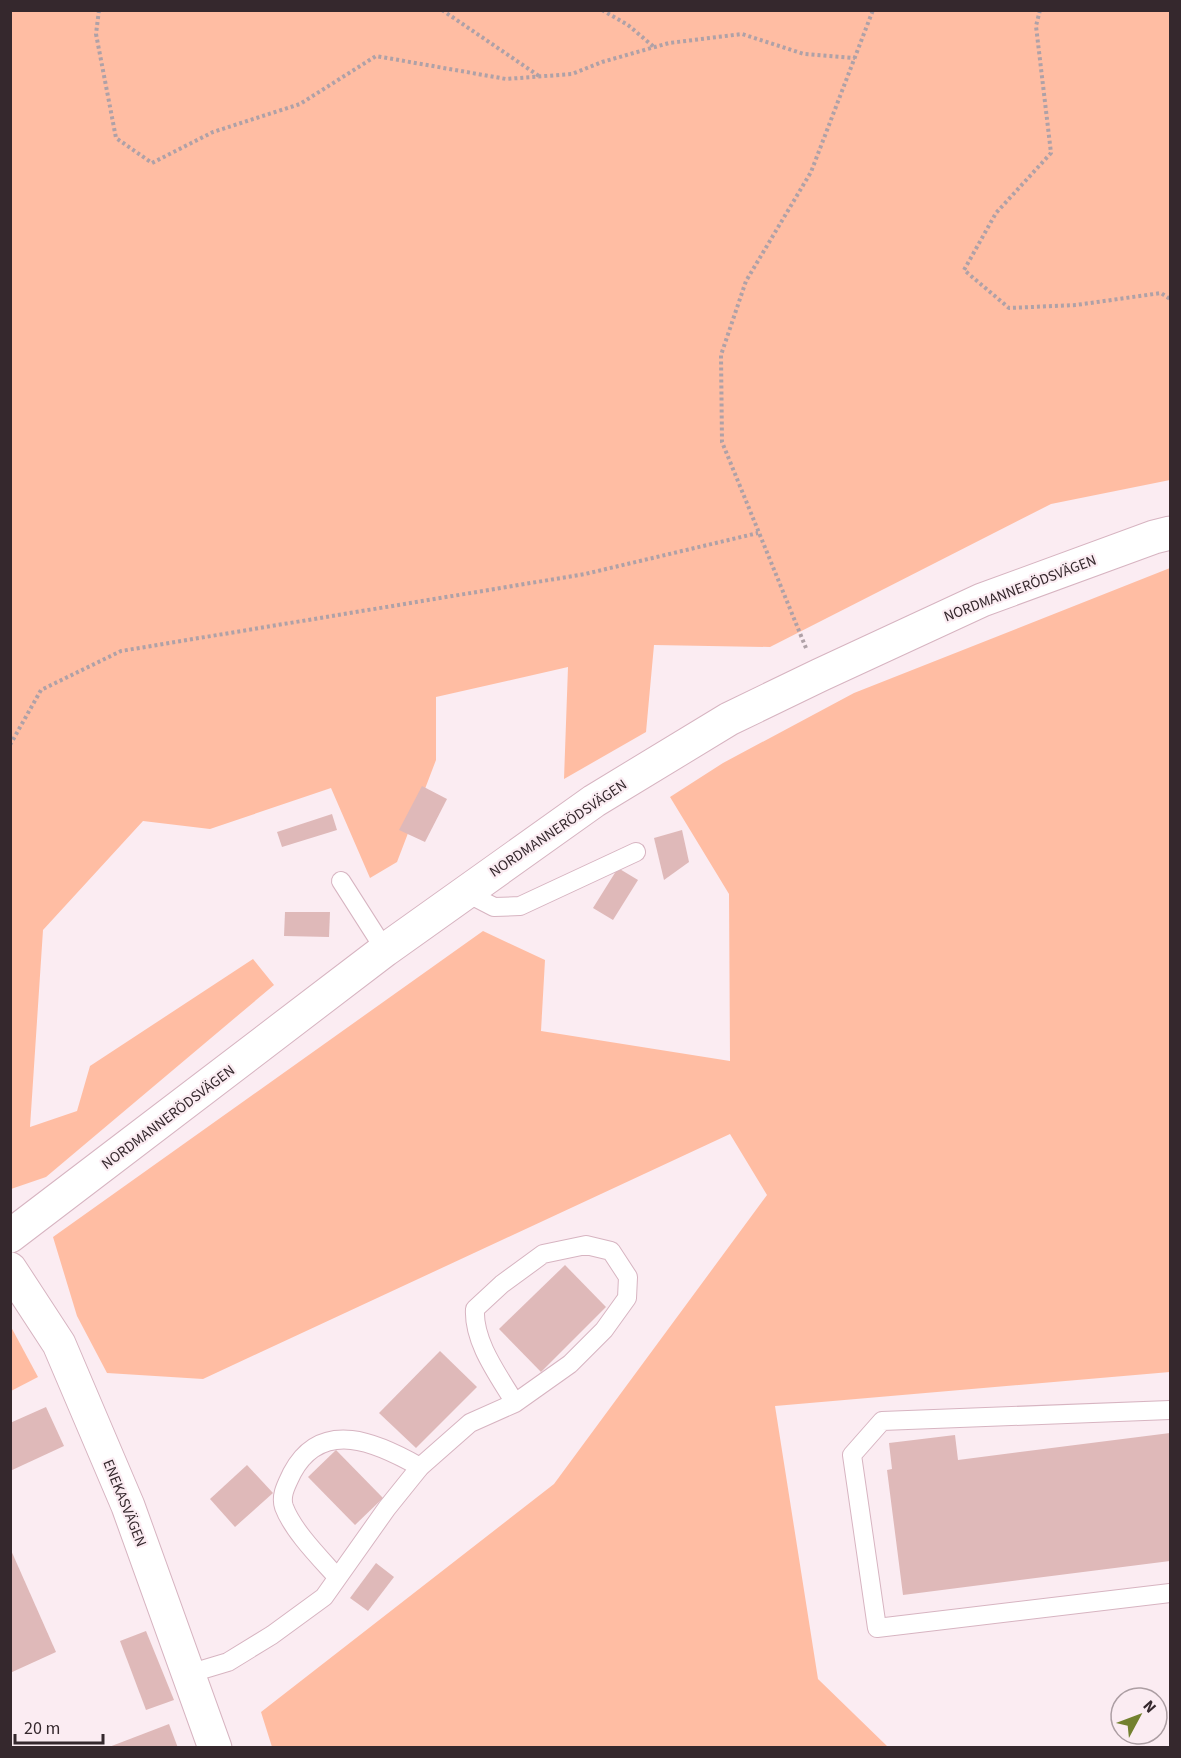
<svg xmlns="http://www.w3.org/2000/svg" width="1181" height="1758" viewBox="0 0 1181 1758" font-family="'Source Sans 3',sans-serif">
  <rect width="100%" height="100%" fill="#fbecf2"/>
  <g fill="#ffbda3">
    <polygon points="10,11 1170,11 1170,480 1051,504 770,647 654,645 646,732 564,779 568,667 436,697 436,760 397,862 370,878 331,788 210,829 143,821 43,930 30,1127 77,1111 90,1066 253,959 274,985 46,1177 11,1189"/>
    <polygon points="1170,568 1170,1372 775,1406 818,1679 888,1747 272,1747 261,1712 554,1484 767,1195 730,1134 203,1379 107,1373 77,1316 53,1237 483,931 545,960 541,1031 730,1061 729,894 670,797 723,763 854,693"/>
    <polygon points="10,1325 38,1377 11,1391 10,1391"/>
  </g>
  <g fill="#dfb9b9">
    <polygon points="422,786 447,799 425,842 399,830"/>
    <polygon points="332,814 337,830 282,847 277,832"/>
    <polygon points="682,830 689,862 664,880 654,838"/>
    <polygon points="618,868 638,880 613,920 593,908"/>
    <polygon points="285,912 330,912 329,937 284,936"/>
    <polygon points="565,1265 606,1307 541,1372 499,1329"/>
    <polygon points="440,1351 477,1387 416,1448 379,1413"/>
    <polygon points="46,1407 64,1446 10,1471 10,1423"/>
    <polygon points="1170,1433 1170,1561 903,1595 887,1470 892,1469 889,1443 955,1435 958,1460"/>
    <polygon points="336,1450 383,1498 355,1525 308,1477"/>
    <polygon points="247,1465 273,1493 235,1527 210,1499"/>
    <polygon points="10,1548 56,1652 10,1673"/>
    <polygon points="376,1563 394,1577 368,1611 350,1598"/>
    <polygon points="146,1631 174,1700 146,1710 120,1641"/>
    <polygon points="169,1724 178,1748 109,1748 109,1747"/>
  </g>
  <g fill="none" stroke-linecap="round" stroke-linejoin="round">
    <defs>
      <g id="lane">
        <polyline points="341,881 385,950"/>
        <polyline points="465,892 494,907 520,906 636,852"/>
        <polyline points="1170,1410 882,1421 852,1455 877,1628 1170,1593"/>
        <path d="M 337,1577 C 320,1558 293,1531 284,1507 C 280,1495 287,1484 292,1473 C 322,1417 378,1443 420,1467"/>
        <path d="M 188,1674 L 228,1662 L 272,1635 L 324,1597 L 387,1508 L 420,1467 L 470,1423 L 515,1403 L 570,1364 L 604,1330 L 627,1298 L 628,1277 L 611,1251 L 586,1245 L 543,1254 L 502,1284 L 475,1309 C 473,1342 499,1376 515,1403"/>
      </g>
      <polyline id="street" points="10,1269 59,1344 128,1506 215,1748"/>
      <polyline id="secondary" points="10,1236 385,950 594,801 729,719 820,675 982,600 1154,537 1170,533"/>
    </defs>
    <use href="#lane" stroke="#d7b4c1" stroke-width="20"/>
    <use href="#street" stroke="#d7b4c1" stroke-width="35"/>
    <use href="#secondary" stroke="#d7b4c1" stroke-width="35"/>
    <g stroke="#afa1a7" stroke-width="4" stroke-dasharray="3 3" stroke-linecap="butt">
      <polyline points="99,10 96,34 116,138 152,163 213,132 300,104 376,56 506,79 572,74 602,62 669,43 742,34 804,54 855,58"/>
      <polyline points="442,10 539,76"/>
      <polyline points="602,10 628,25 654,47"/>
      <polyline points="1040,10 1036,26 1051,153 996,213 964,270 1009,308 1076,305 1161,293 1170,299"/>
      <polyline points="806,648 722,442 721,355 746,281 811,172 873,10"/>
      <polyline points="10,745 41,690 121,651 585,574 758,533"/>
    </g>
    <use href="#lane" stroke="#fff" stroke-width="18"/>
    <use href="#street" stroke="#fff" stroke-width="33"/>
    <use href="#secondary" stroke="#fff" stroke-width="33"/>
  </g>
  <g text-anchor="middle" stroke-width="4.5" stroke-linejoin="round" paint-order="stroke">
    <g font-size="15" fill="#35282d" stroke="#fbecf2">
      <text transform="translate(1020 588) rotate(-21)" y="5">NORDMANNERÖDSVÄGEN</text>
      <text transform="translate(558 828) rotate(-34)" y="5">NORDMANNERÖDSVÄGEN</text>
      <text transform="translate(168 1117) rotate(-37)" y="5">NORDMANNERÖDSVÄGEN</text>
      <text transform="translate(125 1503) rotate(68)" y="5">ENEKASVÄGEN</text>
    </g>
  </g>
  <rect width="1181" height="1758" fill="none" stroke="#35282d" stroke-width="24"/>
  <g transform="translate(1139 1716) rotate(49)"><circle r="28" fill="#fbecf2" stroke="#ac9ea3" stroke-width="1.5"/>
  <path d="M0-4.5L10 22L0 15L-10 22Z" fill="#73812f"/>
  <text y="-9" font-size="16" font-weight="bold" text-anchor="middle" fill="#35282d">N</text>
  </g>
  <path d="M15 1734v9h88v-9" fill="none" stroke="#35282d" stroke-width="3"/>
  <text x="24" y="1734" font-size="18" fill="#35282d" stroke="#fbecf2" stroke-width="4.5" paint-order="stroke">20 m</text>
</svg>
